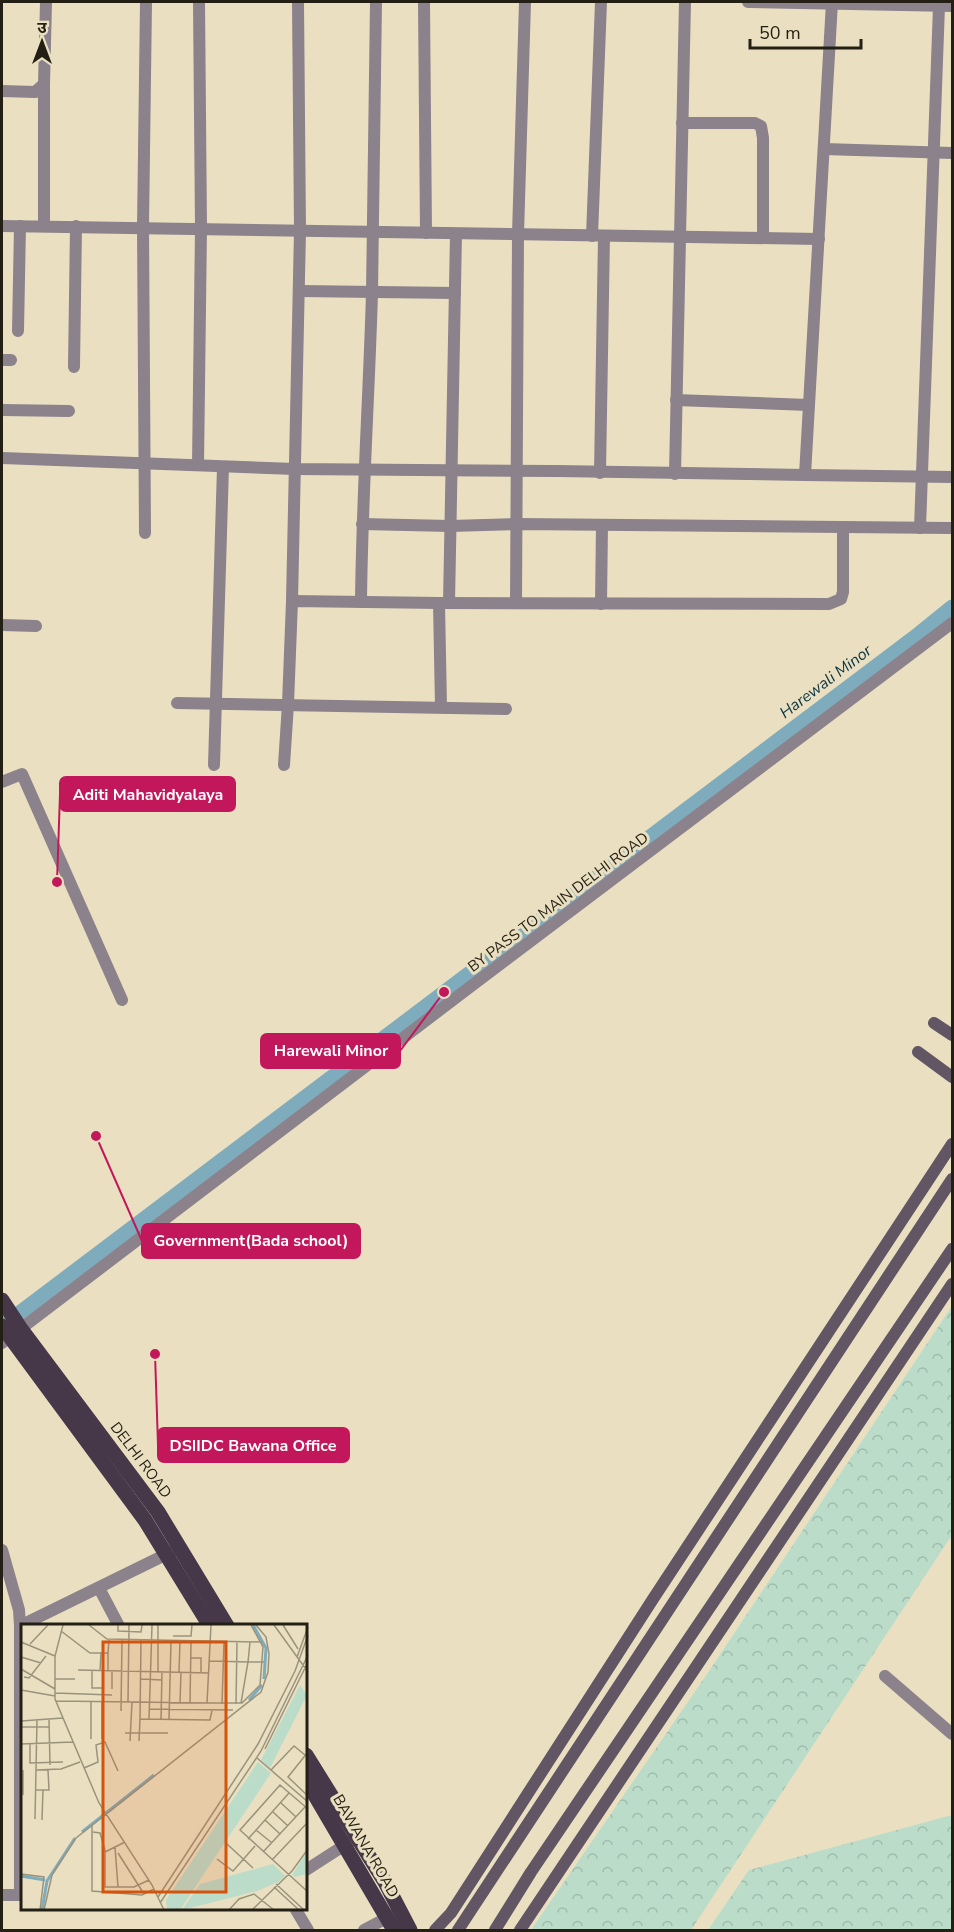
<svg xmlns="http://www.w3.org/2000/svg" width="954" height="1932" viewBox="0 0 954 1932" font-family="'Nunito Sans','Noto Sans Devanagari',sans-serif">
  <defs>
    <pattern id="park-crowns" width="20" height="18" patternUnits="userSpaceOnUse" patternTransform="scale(1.5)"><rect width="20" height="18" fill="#badcc9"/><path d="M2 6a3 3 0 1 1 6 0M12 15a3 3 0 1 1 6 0" fill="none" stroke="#a0bcac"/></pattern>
  </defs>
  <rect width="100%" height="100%" fill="#eae0c1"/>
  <g fill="url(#park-crowns)">
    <polygon points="952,1306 952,1535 691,1930 531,1930 705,1677"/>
    <polygon points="952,1815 952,1930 708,1930 749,1870"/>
  </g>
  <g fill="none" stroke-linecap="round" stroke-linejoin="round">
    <polyline stroke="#7facbc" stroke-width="15" points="5,1324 915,637 952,607"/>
    <g stroke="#8b828c" stroke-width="12">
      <polyline points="424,2 426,233"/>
      <polyline points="748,2 952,6"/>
      <polyline points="2,91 35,92 44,84 46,2"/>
      <polyline points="682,123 755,123 761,126 763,138 763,238"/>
      <polyline points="824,149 952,153"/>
      <polyline points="2,226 819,239"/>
      <polyline points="44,226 44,84"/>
      <polyline points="592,236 601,2"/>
      <polyline points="299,291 455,293"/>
      <polyline points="18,331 20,226"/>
      <polyline points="2,360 11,360"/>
      <polyline points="74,367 76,226"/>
      <polyline points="676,400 809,405"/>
      <polyline points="2,410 69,411"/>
      <polyline points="2,458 295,469 557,471 805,475 832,2"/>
      <polyline points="198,465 201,228 199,2"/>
      <polyline points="600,473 604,236"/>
      <polyline points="675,474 685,2"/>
      <polyline points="805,475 952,477"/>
      <polyline points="362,524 450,526 517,524 952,528"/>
      <polyline points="920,528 939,6"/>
      <polyline points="145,533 143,227 146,2"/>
      <polyline points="292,601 300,231 298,2"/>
      <path d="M 361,602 C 362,499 369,396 372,293 C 374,196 374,99 376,2"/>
      <polyline points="439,603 441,707"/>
      <polyline points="449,603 456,234"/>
      <polyline points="516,603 518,234 525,2"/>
      <polyline points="601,604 602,525"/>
      <polyline points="2,625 36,626"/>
      <polyline points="177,703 506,709"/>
      <polyline points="214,765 223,467"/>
      <polyline points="284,765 288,704 292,601 439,603 829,604 841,599 843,592 843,527"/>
      <polyline points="2,782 22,774 122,1000"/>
      <polyline points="2,1343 466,990 952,623"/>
      <polyline points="2,1550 19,1610 20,1626 20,1895 22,1895"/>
      <polyline points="99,1588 119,1626"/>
      <polyline points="20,1626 173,1551"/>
      <polyline points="885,1676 952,1734"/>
      <polyline points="306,1870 351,1841"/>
      <polyline points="2,1895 20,1895"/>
      <polyline points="296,1910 308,1930"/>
      <polyline points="364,1930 394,1914"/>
    </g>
    <g stroke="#625664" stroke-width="12">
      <polyline points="934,1023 952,1035"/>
      <polyline points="918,1052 952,1077"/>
      <polyline points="435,1930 451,1913 653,1599 952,1144"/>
      <polyline points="458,1930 952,1179"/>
      <polyline points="495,1930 531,1872 952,1249"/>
      <polyline points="520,1930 952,1284"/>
    </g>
    <g stroke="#463749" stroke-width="15">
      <polyline points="2,1300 21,1329 158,1512 227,1626"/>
      <polyline points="2,1326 145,1520 210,1626"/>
      <polyline points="306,1755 385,1882 410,1930"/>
      <polyline points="306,1780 394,1930"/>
    </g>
  </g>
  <g text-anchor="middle" stroke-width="6" stroke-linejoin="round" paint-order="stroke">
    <g font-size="15" fill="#231f14" stroke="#eae0c1">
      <text transform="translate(558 902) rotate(-37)" y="5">BY PASS TO MAIN DELHI ROAD</text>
      <text transform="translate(141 1460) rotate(53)" y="5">DELHI ROAD</text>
      <text transform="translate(366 1846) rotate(60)" y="5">BAWANA ROAD</text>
    </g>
    <g font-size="16" font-style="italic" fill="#0d3644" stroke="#eae0c1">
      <text transform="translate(825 681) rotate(-37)" y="6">Harewali Minor</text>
    </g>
  </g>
  <g transform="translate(21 1624)">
    <rect width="286" height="286" fill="#eae0c1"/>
    <path d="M 279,61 L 286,71 L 249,144 L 240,136 ZM 237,138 L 250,149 L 159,286 L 146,286 L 145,276 ZM 286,228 L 286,250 L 274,253 L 271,251 ZM 252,240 L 264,252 L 257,258 L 236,267 L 161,286 L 179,260 Z" fill="#badcc9"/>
    <path fill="none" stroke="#7facbc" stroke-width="3" d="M 232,1 L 245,24 L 243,55M 228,76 L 241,61M 61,208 L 133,151M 0,252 L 24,256M 21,286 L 26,257 L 54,214"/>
    <path fill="none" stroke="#9a937c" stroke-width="1.5" d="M 42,1 L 34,32 L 34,75 L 78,179 L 131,261 L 143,286M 68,1 L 86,15 L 241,18M 97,1 L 97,7 L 120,8 L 121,1M 137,1 L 137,48M 253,1 L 287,48M 262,1 L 277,25M 40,7 L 69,29 L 87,29 L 88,16M 152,12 L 170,12 L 171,1M 0,18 L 34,32M 229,18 L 227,38 L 243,38M 9,20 L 27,1M 0,33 L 20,39M 276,33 L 287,3M 170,34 L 180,34 L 180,48M 188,37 L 227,38 L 220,79M 0,45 L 34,65M 57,46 L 188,49M 71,47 L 71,64 L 83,64M 79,47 L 80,29M 87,47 L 87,28M 158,48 L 159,17M 3,53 L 8,54 L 25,32M 34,55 L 54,55M 120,55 L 141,56M 91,65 L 91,47M 0,66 L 34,72M 34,69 L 91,71M 35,77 L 186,79 L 190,1M 70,77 L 70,115M 81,77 L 81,115M 107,78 L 108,1M 159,79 L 160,48M 169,79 L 170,18M 186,79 L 221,79 L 239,61 L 242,23 L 230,1M 201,80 L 203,18M 215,80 L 216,18M 128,85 L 212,86M 100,87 L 101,16M 119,95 L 120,16M 28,96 L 29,141M 128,96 L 131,1M 140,96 L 141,48M 148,96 L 150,17M 0,97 L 42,94M 0,103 L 28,103M 104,109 L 147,109M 109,117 L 111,78M 118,117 L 119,95 L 189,96 L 191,86M 0,120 L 52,118M 9,120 L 9,139 L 42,138M 244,125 L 287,38M 287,128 L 267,153 L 287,172M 236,134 L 287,178M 63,144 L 77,138 L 75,121 L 84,118 L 97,147M 15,146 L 40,145 L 59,138M 250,146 L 273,122 L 284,131M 14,166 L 28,166 L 27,146M 2,171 L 2,146M 260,179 L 275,193M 287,185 L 259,161 L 219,206 L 287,268M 252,188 L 267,202M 14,195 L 16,96M 21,196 L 22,166M 244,196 L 259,210M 71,200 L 71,267 L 121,271 L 133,265M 235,206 L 251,219M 72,208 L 79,209 L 84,226 L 84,263 L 113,263 L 128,256M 227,215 L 268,169M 206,220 L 232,244M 94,223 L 97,263M 84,228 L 104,218M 242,228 L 284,183M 97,229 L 123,270M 196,235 L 212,247 L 234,222M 251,236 L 287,198M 0,250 L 23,253 L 19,286M 255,260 L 283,286M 253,263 L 278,286M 137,273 L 237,120 L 274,47 L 287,11M 139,279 L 240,127 L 287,31M 23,286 L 31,251 L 55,214 L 240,68 L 247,48 L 248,30 L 245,13 L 235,1M 208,286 L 218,275 L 233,270 L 253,286M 231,286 L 271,247 L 287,225"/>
    <path fill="#d4530d" fill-opacity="0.15" stroke="#d4530d" stroke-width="3" d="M 82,18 L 205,18 L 205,268 L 82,268 Z"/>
    <rect width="286" height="286" fill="none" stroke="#231f14" stroke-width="3"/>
  </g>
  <path fill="none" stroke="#c2185b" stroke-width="2" d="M57 882L60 794M444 992L400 1051M96 1136L142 1241M155 1354L158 1445"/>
  <g fill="#c2185b" stroke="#eae0c1" stroke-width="2">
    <circle cx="57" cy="882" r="6"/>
    <circle cx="444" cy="992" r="6"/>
    <circle cx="96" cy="1136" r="6"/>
    <circle cx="155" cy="1354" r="6"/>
  </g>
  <g fill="#c2185b" stroke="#c2185b" stroke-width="2">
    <rect x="60" y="777" width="175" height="34" rx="6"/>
    <rect x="261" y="1034" width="139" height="34" rx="6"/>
    <rect x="142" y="1224" width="218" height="34" rx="6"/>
    <rect x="158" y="1428" width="191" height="34" rx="6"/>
  </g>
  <g font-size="16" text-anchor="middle" font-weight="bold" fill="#fff">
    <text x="148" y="800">Aditi Mahavidyalaya</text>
    <text x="331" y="1056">Harewali Minor</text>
    <text x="251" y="1246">Government(Bada school)</text>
    <text x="253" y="1451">DSIIDC Bawana Office</text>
  </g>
  <rect width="954" height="1932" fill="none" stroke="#231f14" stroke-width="6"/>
  <g transform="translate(42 42)" stroke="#eae0c1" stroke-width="4.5" paint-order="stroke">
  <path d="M0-4.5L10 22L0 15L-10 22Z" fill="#231f14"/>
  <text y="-9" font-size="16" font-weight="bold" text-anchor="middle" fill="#231f14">उ</text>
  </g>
  <path d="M750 39v9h111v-9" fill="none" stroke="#231f14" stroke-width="3"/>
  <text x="759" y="39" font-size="18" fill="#231f14" stroke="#eae0c1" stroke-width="4.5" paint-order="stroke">50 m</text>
</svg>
